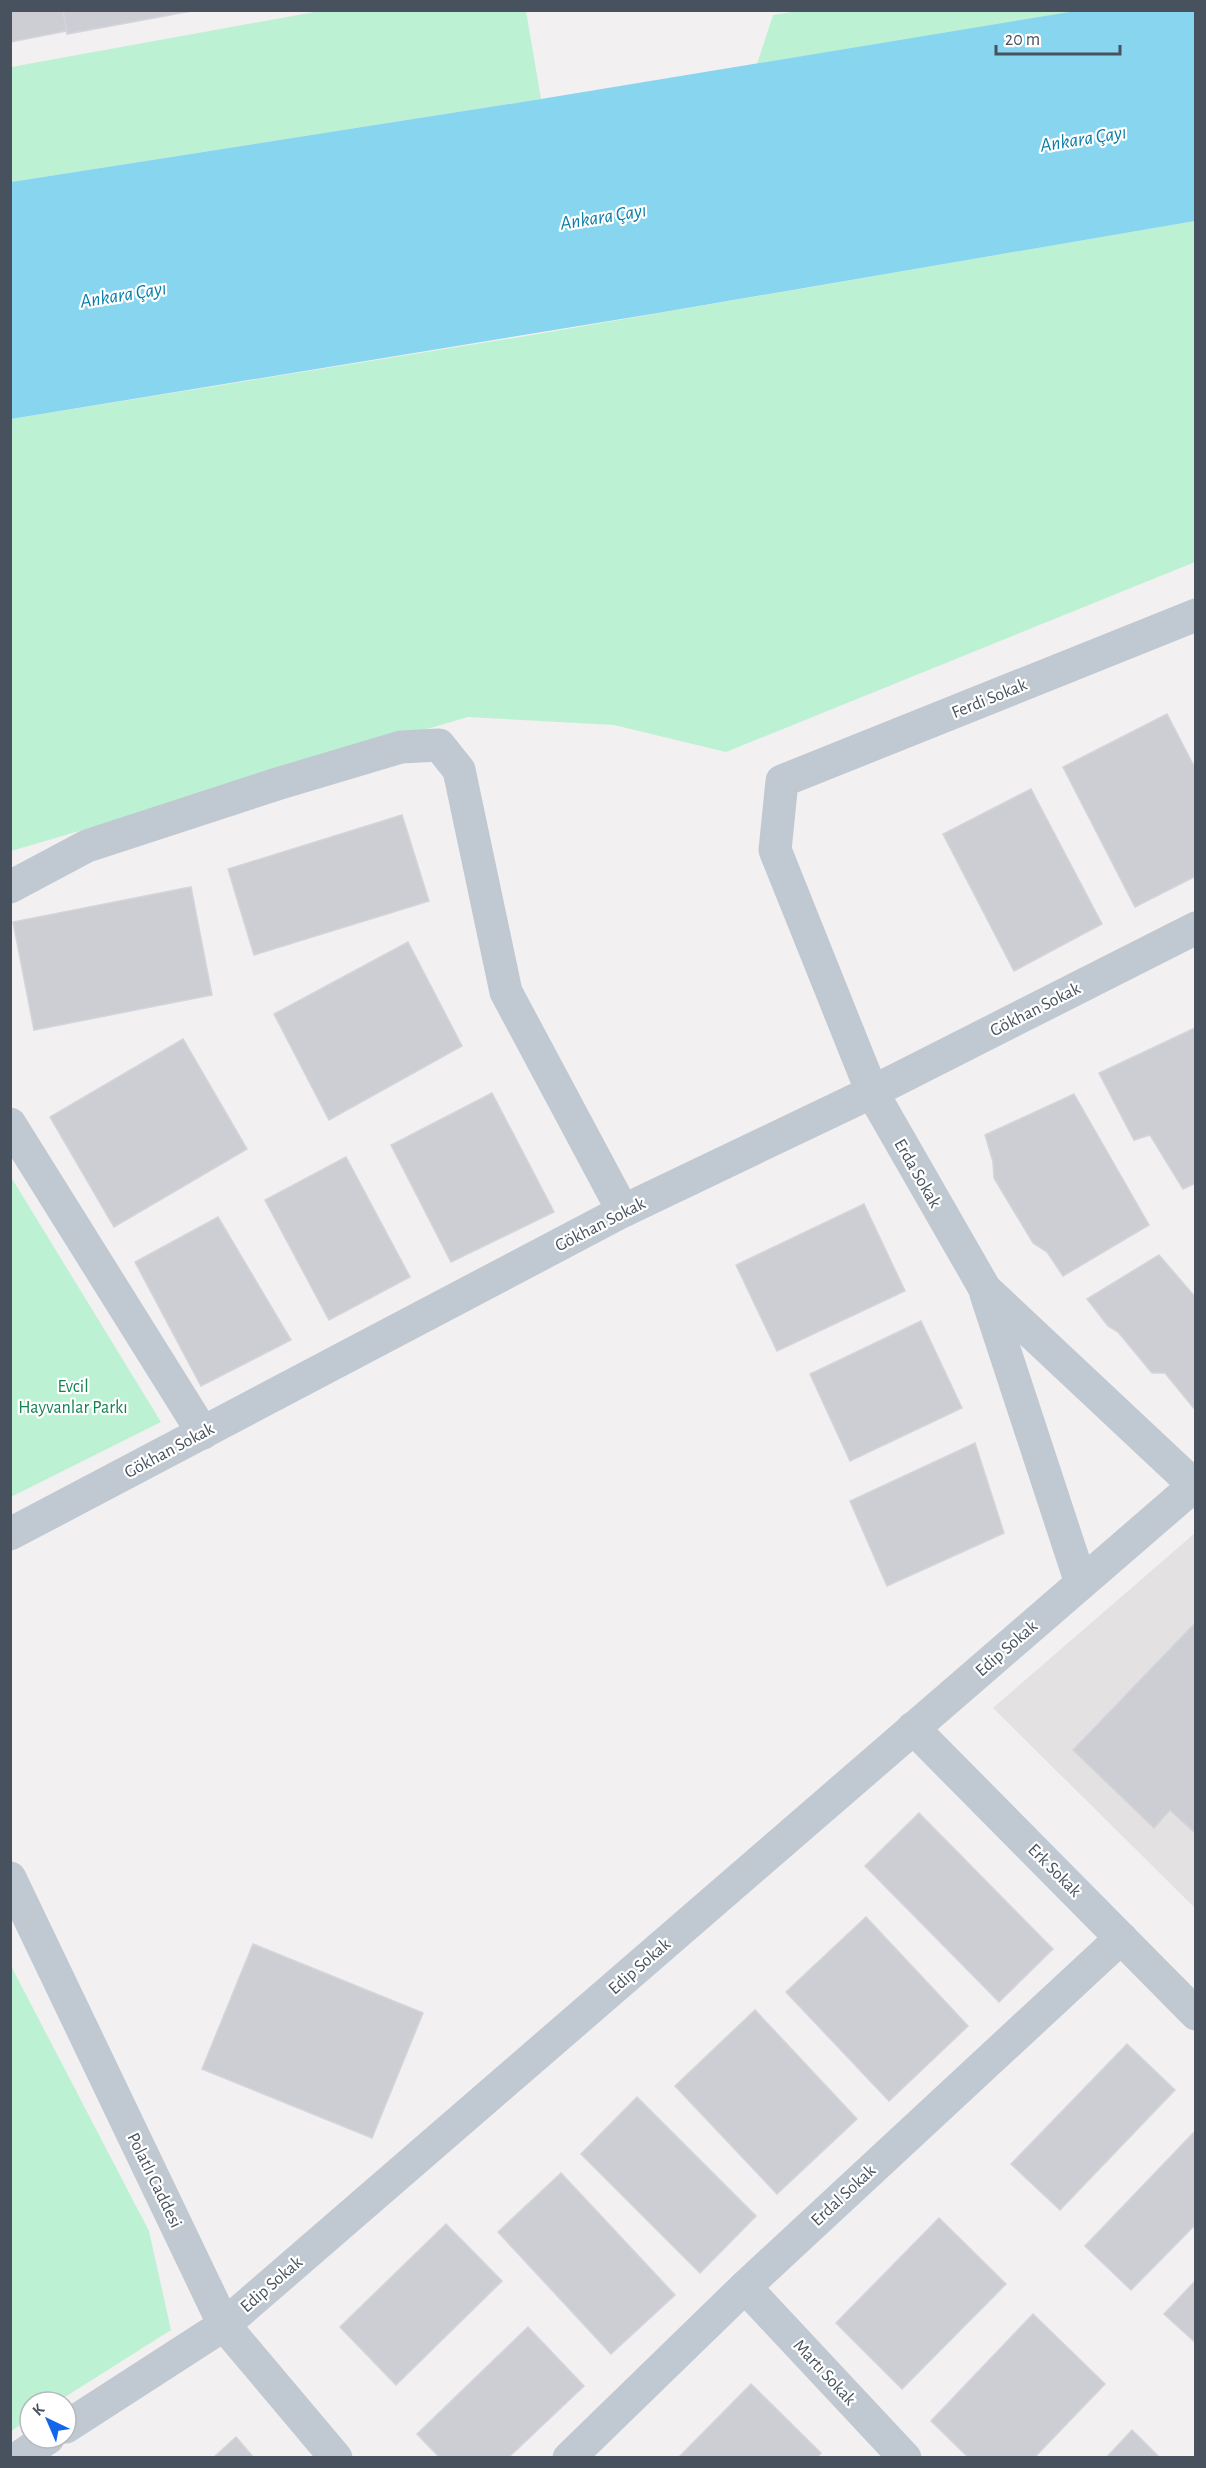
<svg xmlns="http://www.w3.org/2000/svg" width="1206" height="2468" viewBox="0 0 1206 2468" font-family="'Alegreya Sans',sans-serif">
  <rect width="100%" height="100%" fill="#f2f0f0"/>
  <polygon fill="#e3e1e2" points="1195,1533 1195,1908 993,1708"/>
  <g fill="#bdf1d4">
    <polygon points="320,11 526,11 541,99 11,182 11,67"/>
    <polygon points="798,11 1082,11 757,64 773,15"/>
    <polygon points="1195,221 1195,562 726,752 614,725 468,717 11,851 11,419 526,336"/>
    <polygon points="11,1177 161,1422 11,1497 10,1497"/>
    <polygon points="10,1964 149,2231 171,2330 57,2402 30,2402 30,2419 11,2431"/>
  </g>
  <polygon fill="#88d5f0" points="1082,10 1195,11 1195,221 658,313 11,419 11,182 541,99"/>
  <g fill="#ccced4" stroke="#d3d5db" stroke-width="1.5">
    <polygon points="10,10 63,10 67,31 10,42"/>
    <polygon points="63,10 197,10 67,34"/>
    <polygon points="1167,714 1196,770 1196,876 1135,907 1063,767"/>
    <polygon points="1031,789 1102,924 1014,971 943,834"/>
    <polygon points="402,815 429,901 254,955 228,869"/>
    <polygon points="191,887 212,995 34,1030 13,922"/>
    <polygon points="408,942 462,1046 329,1120 274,1014"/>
    <polygon points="1195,1028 1196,1183 1183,1189 1150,1135 1134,1140 1099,1073"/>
    <polygon points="183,1039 247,1149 114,1227 50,1117"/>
    <polygon points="492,1093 554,1212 451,1262 391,1145"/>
    <polygon points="1074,1094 1149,1225 1063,1276 1047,1252 1033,1243 994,1178 993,1162 985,1135"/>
    <polygon points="346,1157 410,1277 329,1320 265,1200"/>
    <polygon points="864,1204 905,1291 777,1351 736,1265"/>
    <polygon points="218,1217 291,1340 201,1386 135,1262"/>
    <polygon points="1159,1255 1196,1298 1196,1411 1165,1373 1152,1373 1118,1332 1108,1326 1087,1299"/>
    <polygon points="921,1321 962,1408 850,1461 810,1374"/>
    <polygon points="975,1443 1004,1533 887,1586 850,1501"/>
    <polygon points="1196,1622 1196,1834 1170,1810 1154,1828 1073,1750"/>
    <polygon points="919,1813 1053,1949 999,2002 865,1866"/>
    <polygon points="866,1917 968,2026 889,2101 786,1992"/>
    <polygon points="253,1944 423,2013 372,2138 202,2069"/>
    <polygon points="755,2010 857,2119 777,2194 675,2086"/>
    <polygon points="1127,2044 1175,2090 1060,2210 1011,2164"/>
    <polygon points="637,2097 756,2216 700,2273 581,2154"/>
    <polygon points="1196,2130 1196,2224 1131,2290 1085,2246"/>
    <polygon points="561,2173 675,2295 611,2354 498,2232"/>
    <polygon points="939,2218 1006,2284 902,2389 836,2323"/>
    <polygon points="446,2224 502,2281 396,2385 340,2327"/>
    <polygon points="1196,2280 1196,2343 1164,2314"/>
    <polygon points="1033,2314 1105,2384 1034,2458 969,2458 931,2421"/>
    <polygon points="528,2327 584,2386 508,2458 440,2458 417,2434"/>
    <polygon points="751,2384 821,2453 817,2458 678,2458"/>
    <polygon points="1132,2430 1160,2458 1106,2458"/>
    <polygon points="236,2437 254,2458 213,2458"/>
  </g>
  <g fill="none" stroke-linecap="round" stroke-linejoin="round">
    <g stroke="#c0c9d2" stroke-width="33">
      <polyline points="1196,615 782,781 775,850 872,1092 985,1289 1196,1487"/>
      <polyline points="10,887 87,846 277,784 401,747 439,745 459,770 506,992 623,1211"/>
      <polyline points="10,1124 203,1433"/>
      <polyline points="986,1294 1081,1583"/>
      <polyline points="10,1534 623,1211 872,1092 1196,928"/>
      <polyline points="913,1728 1196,2014"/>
      <polyline points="745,2287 905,2458"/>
      <polyline points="66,2427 224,2325 1196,1484"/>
      <polyline points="18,2458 48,2438"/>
      <polyline points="569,2458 745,2287 1121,1938"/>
    </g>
    <polyline stroke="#c0c9d2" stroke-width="33" points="10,1878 224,2325 336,2458"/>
  </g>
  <g text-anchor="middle" stroke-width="4.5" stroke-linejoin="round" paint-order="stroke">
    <g font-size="18" fill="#47525e" stroke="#fff">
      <text transform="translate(989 698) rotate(-22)" y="6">Ferdi Sokak</text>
      <text transform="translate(1035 1009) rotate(-27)" y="6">Gökhan Sokak</text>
      <text transform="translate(918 1173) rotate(60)" y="6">Erda Sokak</text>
      <text transform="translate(600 1224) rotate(-27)" y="6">Gökhan Sokak</text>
      <text transform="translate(169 1450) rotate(-28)" y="6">Gökhan Sokak</text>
      <text transform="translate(1006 1648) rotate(-41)" y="6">Edip Sokak</text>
      <text transform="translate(1055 1870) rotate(45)" y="6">Erk Sokak</text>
      <text transform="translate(639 1966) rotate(-41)" y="6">Edip Sokak</text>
      <text transform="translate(155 2180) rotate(64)" y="6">Polatlı Caddesi</text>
      <text transform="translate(843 2195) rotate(-43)" y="6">Erdal Sokak</text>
      <text transform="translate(271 2284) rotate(-41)" y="6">Edip Sokak</text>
      <text transform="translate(825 2372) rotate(47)" y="6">Martı Sokak</text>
    </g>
    <g font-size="18" fill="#138351" stroke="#fff">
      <text x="73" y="1392">Evcil<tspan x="73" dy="21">Hayvanlar Parkı</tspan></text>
    </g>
    <g font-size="20" font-style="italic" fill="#087fa9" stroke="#fff">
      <text transform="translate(1083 138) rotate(-9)" y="7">Ankara Çayı</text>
      <text transform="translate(603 216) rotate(-9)" y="7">Ankara Çayı</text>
      <text transform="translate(123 294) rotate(-9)" y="7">Ankara Çayı</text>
    </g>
  </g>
  <rect width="1206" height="2468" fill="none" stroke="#47525e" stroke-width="24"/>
  <g transform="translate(48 2420) rotate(316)"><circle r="28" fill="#ffffff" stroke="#b5babf" stroke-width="1.5"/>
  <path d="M0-4.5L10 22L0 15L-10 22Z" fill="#1266ea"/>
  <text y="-9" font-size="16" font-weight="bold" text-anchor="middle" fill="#47525e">K</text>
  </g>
  <path d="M996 45v9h124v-9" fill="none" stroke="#47525e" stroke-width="3"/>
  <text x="1005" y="45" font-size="18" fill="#47525e" stroke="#ffffff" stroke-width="4.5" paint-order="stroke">20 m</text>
</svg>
